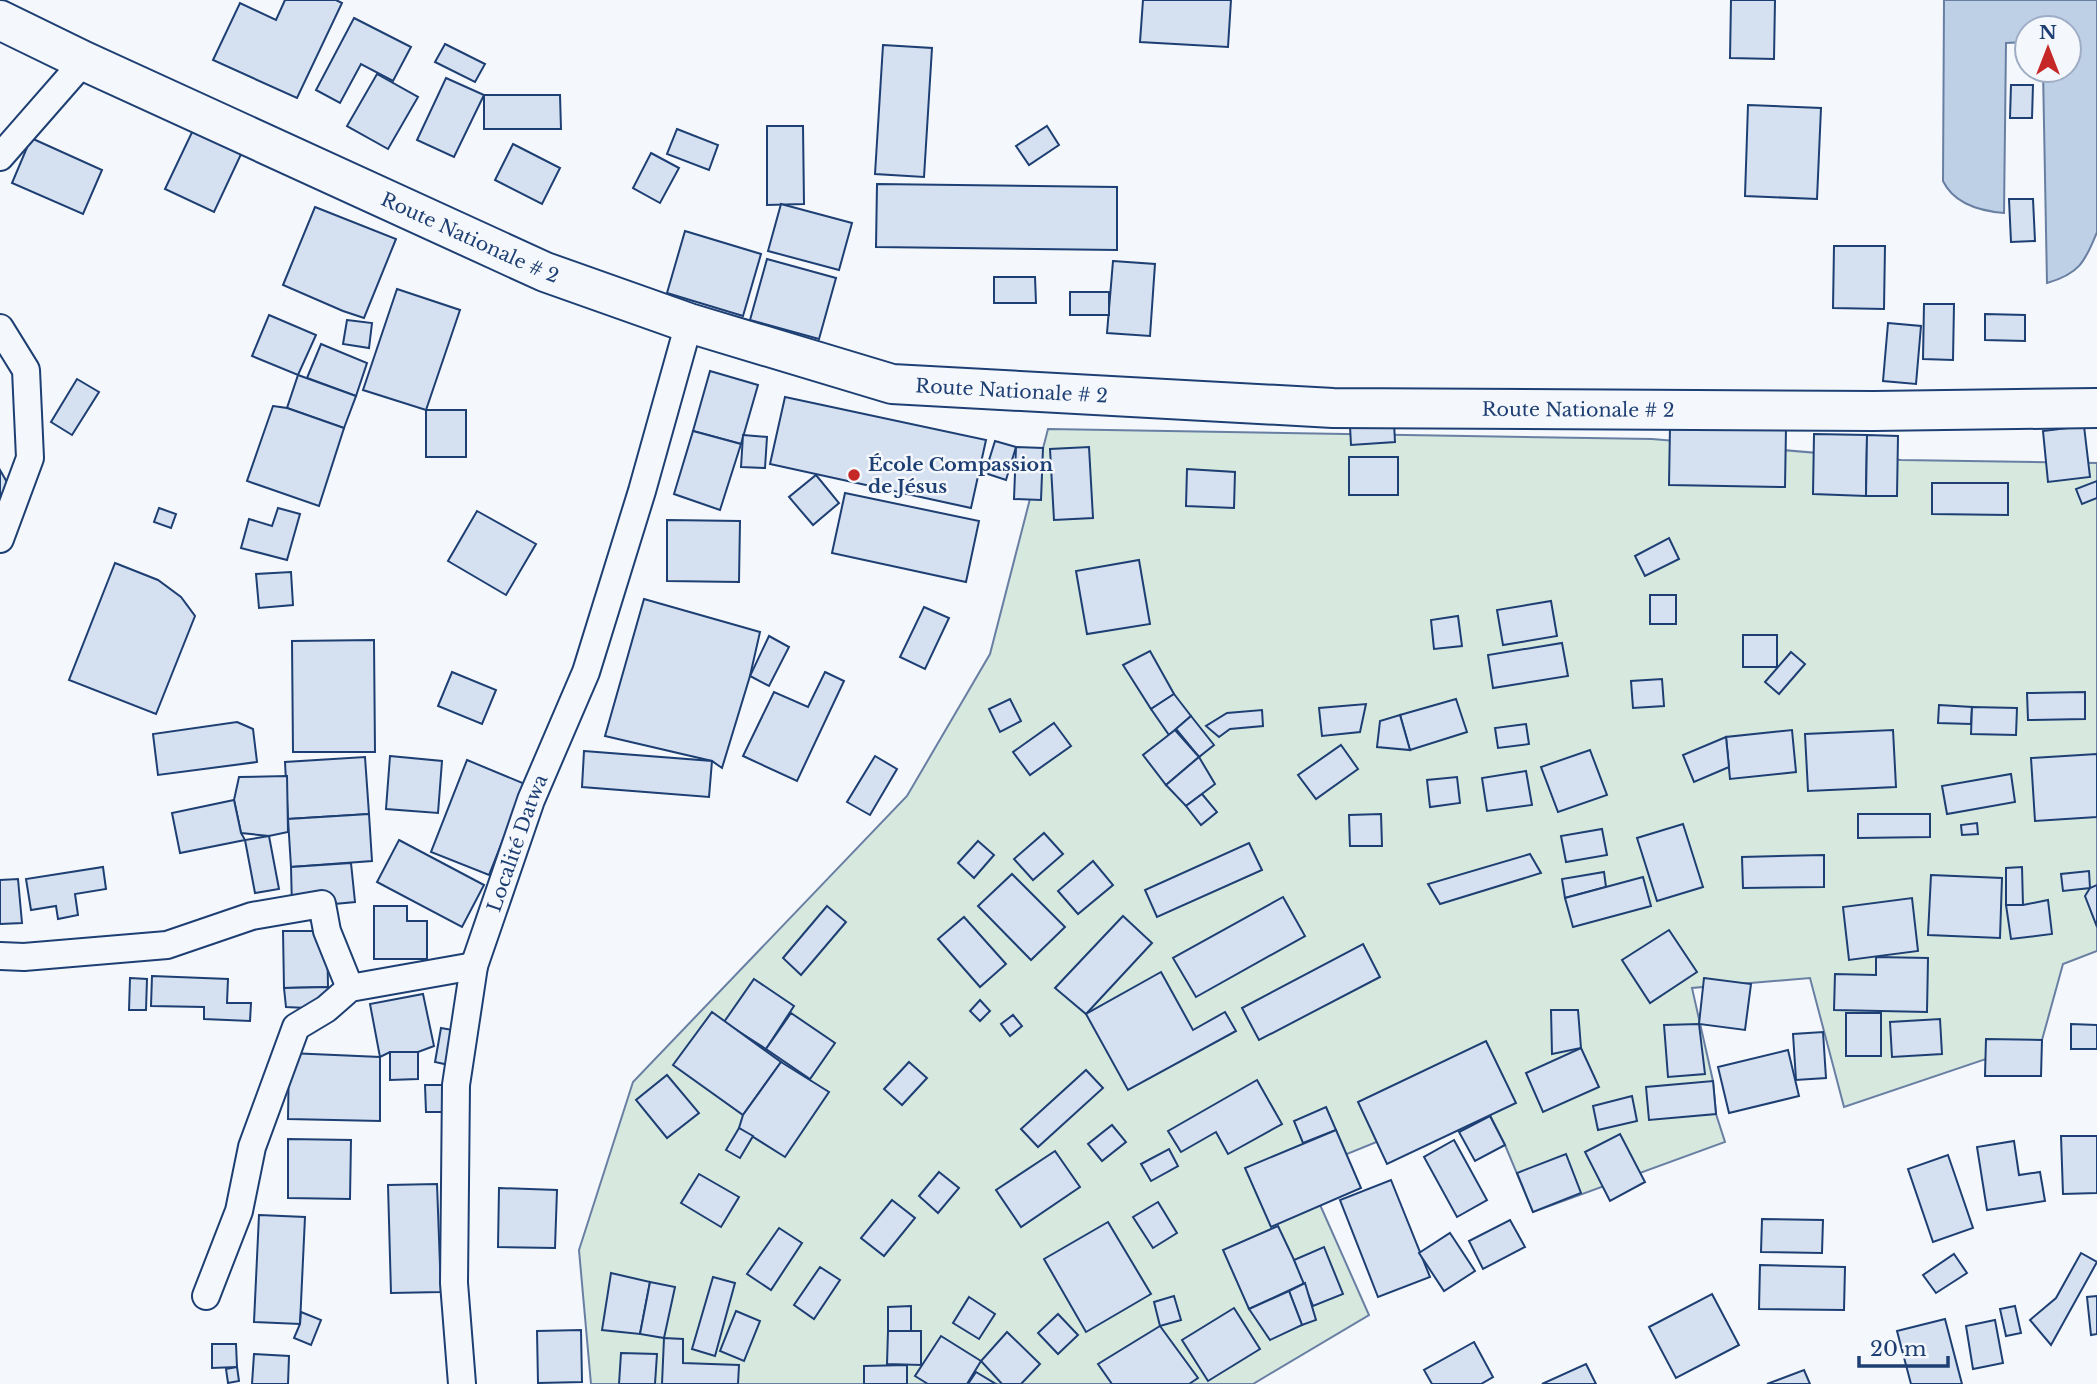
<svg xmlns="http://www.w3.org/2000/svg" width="2097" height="1384" viewBox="0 0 2097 1384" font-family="'Libre Baskerville',serif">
  <rect width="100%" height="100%" fill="#f4f7fb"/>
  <polygon fill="#d7e8df" stroke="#687fa3" stroke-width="2" points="1048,429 1652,439 1901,460 2097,463 2097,951 2063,964 2042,1040 1844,1107 1810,978 1692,988 1713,1081 1716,1114 1725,1142 1533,1212 1505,1145 1482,1099 1305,1171 1369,1315 1253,1384 591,1384 579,1250 633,1082 907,796 990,654"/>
  <path fill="#bed0e5" stroke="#687fa3" stroke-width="2" d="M 1944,0 L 2097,0 L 2097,232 C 2085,262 2079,274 2047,283 L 2043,70 L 2069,70 L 2069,28 L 2027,28 L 2027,42 L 2006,43 L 2004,213 C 1980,211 1954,204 1943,181 Z"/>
  <g fill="#d5e0f0" stroke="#1d3f73" stroke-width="2">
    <polygon points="285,0 336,0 342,3 297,98 213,60 240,3 276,20"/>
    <polygon points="1143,0 1231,0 1228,47 1140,42"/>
    <polygon points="1731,0 1775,0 1774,59 1730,58"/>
    <polygon points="354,18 411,47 393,81 361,64 340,103 316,90"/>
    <polygon points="445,44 485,64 475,82 435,62"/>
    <polygon points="883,45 932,48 924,177 875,174"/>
    <polygon points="377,74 418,97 388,149 347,126"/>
    <polygon points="446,78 484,95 454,157 417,140"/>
    <polygon points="2011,85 2033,85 2032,118 2010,118"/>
    <polygon points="484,95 560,95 561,129 484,129"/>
    <polygon points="1748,105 1821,108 1817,199 1745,196"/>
    <polygon points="767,126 803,126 804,204 767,205"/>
    <polygon points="1047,126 1059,145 1029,165 1016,146"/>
    <polygon points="194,128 243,150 214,212 165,189"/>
    <polygon points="677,129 718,145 709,170 667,154"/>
    <polygon points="31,138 102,170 83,214 12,183"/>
    <polygon points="513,144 560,168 542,204 495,180"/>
    <polygon points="651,153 679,168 660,203 633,188"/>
    <polygon points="877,184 1117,187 1117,250 876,247"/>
    <polygon points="2009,199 2033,199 2035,241 2011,242"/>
    <polygon points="781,204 852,223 839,270 768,251"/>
    <polygon points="315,207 396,239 364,318 343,311 283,285"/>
    <polygon points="685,231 761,254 743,316 667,293"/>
    <polygon points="1834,246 1885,246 1884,309 1833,308"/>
    <polygon points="767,259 836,278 819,339 750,320"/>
    <polygon points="1113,261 1155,264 1150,336 1107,333"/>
    <polygon points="994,277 1035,277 1036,303 994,303"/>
    <polygon points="397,289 460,310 426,410 363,390"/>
    <rect x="1070" y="292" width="39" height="23"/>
    <polygon points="1924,304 1954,304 1953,360 1923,359"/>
    <polygon points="1985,314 2025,315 2025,341 1985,340"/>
    <polygon points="269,315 316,335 298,375 252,356"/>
    <polygon points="347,320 372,323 369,348 343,344"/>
    <polygon points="1888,323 1921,326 1916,384 1883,381"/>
    <polygon points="321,344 367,363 356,396 307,378"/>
    <polygon points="710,371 758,385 741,444 693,431"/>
    <polygon points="298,375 356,396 344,428 287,408"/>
    <polygon points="77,379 99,392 72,435 51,422"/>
    <polygon points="785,397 986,440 971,508 770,464"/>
    <polygon points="273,406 287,408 344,428 319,506 247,481"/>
    <rect x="426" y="410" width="40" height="47"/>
    <polygon points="1394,423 1395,442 1351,445 1350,426"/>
    <polygon points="1670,426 1786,428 1785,487 1669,485"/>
    <polygon points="2084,426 2090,477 2048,482 2043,431"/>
    <polygon points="693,431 741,444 720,510 674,494"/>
    <polygon points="1814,434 1867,435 1866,496 1813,494"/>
    <polygon points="743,435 767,437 765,468 741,467"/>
    <polygon points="1867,435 1898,436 1897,496 1866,496"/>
    <polygon points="995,441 1016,447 1006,480 985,473"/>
    <polygon points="1016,447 1043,448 1041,500 1014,499"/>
    <polygon points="1089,447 1093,518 1054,520 1050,449"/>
    <rect x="1349" y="457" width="49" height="38"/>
    <polygon points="1187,469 1235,472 1234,508 1186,506"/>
    <polygon points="0,470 8,484 6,493 0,499"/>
    <polygon points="816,475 839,503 813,525 789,497"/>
    <polygon points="2097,481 2097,498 2082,504 2076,489"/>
    <polygon points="1932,483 2008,483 2008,515 1932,514"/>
    <polygon points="845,493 979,521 966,582 832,553"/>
    <polygon points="159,508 176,514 171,528 154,522"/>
    <polygon points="278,508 300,514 287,560 241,548 249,519 272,526"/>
    <polygon points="477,511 536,544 506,595 448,561"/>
    <polygon points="667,520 740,521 739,582 667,581"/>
    <polygon points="1669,538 1679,559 1645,576 1635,556"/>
    <polygon points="1139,560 1150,624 1087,634 1076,571"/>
    <polygon points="115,563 158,580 181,597 195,616 156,714 69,680"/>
    <polygon points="291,572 293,605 259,608 256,574"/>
    <rect x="1650" y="595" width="26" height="29"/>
    <polygon points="644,599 760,632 750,676 722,768 712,761 605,736"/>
    <polygon points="1551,601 1557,636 1503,645 1497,610"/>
    <polygon points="924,607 949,618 925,669 900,657"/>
    <polygon points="1458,616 1462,646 1434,649 1431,620"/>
    <rect x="1743" y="635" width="34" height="32"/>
    <polygon points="769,636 789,647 769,686 750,676"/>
    <polygon points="374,640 375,752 293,752 292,641"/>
    <polygon points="1562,643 1568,676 1493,688 1488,655"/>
    <polygon points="1150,651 1174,694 1151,709 1123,665"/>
    <polygon points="1791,652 1805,664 1779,694 1765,682"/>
    <polygon points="452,672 496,690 482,724 438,706"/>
    <polygon points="825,672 844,681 797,781 743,756 774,692 808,707"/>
    <polygon points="1662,679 1664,706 1633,708 1631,681"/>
    <polygon points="2085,692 2085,719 2028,720 2027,693"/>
    <polygon points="1174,694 1191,716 1169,735 1151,709"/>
    <polygon points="1010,699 1021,721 1000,732 989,709"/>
    <polygon points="1456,699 1467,732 1410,750 1400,715"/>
    <polygon points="1366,704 1360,732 1322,736 1319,708"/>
    <polygon points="1939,705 1972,707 1971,724 1938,723"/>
    <polygon points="1972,707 2017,708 2016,735 1971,734"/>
    <polygon points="1262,710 1263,726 1230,729 1219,737 1206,726 1227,713"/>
    <polygon points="1400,715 1410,750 1377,747 1380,721"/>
    <polygon points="1191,716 1214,745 1199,757 1176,729"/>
    <polygon points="237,722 253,729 257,762 158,775 153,734"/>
    <polygon points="1054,723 1071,746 1030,775 1013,752"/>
    <polygon points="1526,724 1529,744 1498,748 1495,728"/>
    <polygon points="1175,730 1199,757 1166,785 1143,755"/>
    <polygon points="1792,730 1796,772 1730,779 1726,737"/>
    <polygon points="1893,730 1896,787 1808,791 1805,734"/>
    <polygon points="1726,737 1729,767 1694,782 1683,755"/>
    <polygon points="1341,745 1358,769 1316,799 1298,775"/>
    <polygon points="1590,750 1607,795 1558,812 1541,767"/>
    <polygon points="584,751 712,761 709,797 582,787"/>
    <polygon points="2097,754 2097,817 2035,821 2031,758"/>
    <polygon points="390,756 442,761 438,813 386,809"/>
    <polygon points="875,756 897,769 870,815 847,802"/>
    <polygon points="365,757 369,814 288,819 285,762"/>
    <polygon points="1199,757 1215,784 1186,806 1166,785"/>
    <polygon points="467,760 525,784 489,875 431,852"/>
    <polygon points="1526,771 1532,805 1487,811 1482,778"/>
    <polygon points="2011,774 2015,802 1947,814 1942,786"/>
    <polygon points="287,776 288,832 269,836 241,833 234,800 239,777"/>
    <polygon points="1457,777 1460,803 1430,807 1427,780"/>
    <polygon points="1202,794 1217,812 1201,825 1186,806"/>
    <polygon points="234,800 241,833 245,840 180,853 172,813"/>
    <polygon points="369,814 372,861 291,867 288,819"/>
    <polygon points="1381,814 1382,846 1350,846 1349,815"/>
    <polygon points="1858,814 1930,814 1930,837 1858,838"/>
    <polygon points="1977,823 1978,834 1962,835 1961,825"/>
    <polygon points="1683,824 1703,887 1657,901 1637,838"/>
    <polygon points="1602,829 1607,855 1566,862 1561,836"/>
    <polygon points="1044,833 1063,854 1033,880 1014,859"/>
    <polygon points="269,836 279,889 255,893 245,840"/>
    <polygon points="399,840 484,885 462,927 377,882"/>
    <polygon points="978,841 994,855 974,878 958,863"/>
    <polygon points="1249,843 1262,870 1157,917 1145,890"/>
    <polygon points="1530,854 1541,873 1440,904 1428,884"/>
    <polygon points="1824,855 1824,887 1743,888 1742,857"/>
    <polygon points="1093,861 1113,885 1078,914 1058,891"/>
    <polygon points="351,863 355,902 292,908 291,867"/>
    <polygon points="103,867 106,889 75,894 78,915 58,919 56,906 31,910 26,879"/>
    <polygon points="2022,867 2023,905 2006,905 2006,868"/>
    <polygon points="2089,871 2090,888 2063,891 2061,874"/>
    <polygon points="1604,872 1606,887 1565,898 1562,879"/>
    <polygon points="1012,874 1065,927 1031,960 978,906"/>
    <polygon points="1931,875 2002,878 2000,938 1928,935"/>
    <polygon points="1643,877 1651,906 1573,927 1565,898"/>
    <polygon points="18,879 22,923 0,924 0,880"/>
    <polygon points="2097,885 2097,927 2085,896 2090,888"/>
    <polygon points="1283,897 1305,936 1196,997 1173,958"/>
    <polygon points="1912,898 1918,951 1849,960 1843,907"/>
    <polygon points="2048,900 2052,934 2011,939 2006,905 2023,905"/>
    <polygon points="374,906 407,906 407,921 427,921 427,959 374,959"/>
    <polygon points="827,906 846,922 801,975 783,958"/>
    <polygon points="1123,916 1152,943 1086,1014 1055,988"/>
    <polygon points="964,917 1006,964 980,987 938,939"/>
    <polygon points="1669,930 1697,972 1650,1003 1622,960"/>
    <polygon points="283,931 327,931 328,987 284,988"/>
    <polygon points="1363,944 1380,977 1259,1040 1242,1008"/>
    <polygon points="1876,957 1928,958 1927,1012 1834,1010 1835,974 1876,975"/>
    <polygon points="1161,972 1193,1030 1225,1012 1236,1031 1128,1090 1086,1014"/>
    <polygon points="152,976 228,979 227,1003 251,1003 250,1021 204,1019 204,1007 151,1006"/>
    <polygon points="130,978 147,979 146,1010 129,1010"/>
    <polygon points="1704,978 1751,984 1745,1030 1699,1024"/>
    <polygon points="754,979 794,1006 766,1049 724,1022"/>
    <polygon points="328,987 326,1009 286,1007 284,988"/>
    <polygon points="423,994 434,1046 418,1052 390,1052 380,1057 370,1004"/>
    <polygon points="980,1000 990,1011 980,1021 970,1011"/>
    <polygon points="1551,1010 1578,1010 1581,1048 1552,1054"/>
    <polygon points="712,1012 781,1062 743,1115 673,1065"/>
    <polygon points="791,1013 835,1043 810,1079 766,1049"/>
    <rect x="1846" y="1013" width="35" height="43"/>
    <polygon points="1013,1015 1022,1026 1010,1036 1001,1024"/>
    <polygon points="1940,1019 1942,1054 1892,1057 1890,1022"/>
    <polygon points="1699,1024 1705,1074 1668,1077 1664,1025"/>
    <polygon points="2071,1024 2097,1025 2097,1049 2071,1049"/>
    <polygon points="441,1028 464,1032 449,1065 435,1062"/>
    <polygon points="1823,1032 1826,1078 1796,1080 1793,1034"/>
    <polygon points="1986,1039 2042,1040 2041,1076 1985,1076"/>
    <polygon points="1486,1041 1516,1103 1387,1164 1358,1102"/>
    <polygon points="1581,1048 1599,1087 1543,1112 1526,1073"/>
    <polygon points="1788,1050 1799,1096 1729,1113 1718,1067"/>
    <polygon points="390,1052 418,1052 418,1079 390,1080"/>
    <polygon points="289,1053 380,1057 380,1121 288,1119"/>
    <polygon points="781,1062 829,1092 785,1157 739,1128 743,1115"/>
    <polygon points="909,1062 927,1078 902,1105 884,1089"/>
    <polygon points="1086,1070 1103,1088 1038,1147 1021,1129"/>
    <polygon points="667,1075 699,1113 667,1138 636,1100"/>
    <polygon points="1257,1080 1282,1124 1228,1154 1216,1132 1181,1152 1168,1131"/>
    <polygon points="1713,1081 1716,1114 1649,1120 1646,1087"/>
    <polygon points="425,1085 456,1085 456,1112 426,1112"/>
    <polygon points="1632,1096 1637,1121 1598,1130 1593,1106"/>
    <polygon points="1326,1107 1336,1130 1303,1143 1294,1121"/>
    <polygon points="1490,1116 1505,1145 1475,1161 1459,1132"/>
    <polygon points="1112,1125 1126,1142 1102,1161 1088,1144"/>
    <polygon points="739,1128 753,1136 740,1158 726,1150"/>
    <polygon points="1336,1130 1361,1188 1271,1227 1245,1168"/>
    <polygon points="1620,1134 1645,1182 1610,1201 1585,1152"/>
    <polygon points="2061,1136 2097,1136 2097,1193 2063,1194"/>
    <polygon points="288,1139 351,1140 350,1199 288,1198"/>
    <polygon points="1454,1140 1487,1200 1457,1217 1424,1157"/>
    <polygon points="2014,1141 2019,1175 2040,1172 2045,1201 1987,1210 1977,1147"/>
    <polygon points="1169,1149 1178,1166 1151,1181 1141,1164"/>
    <polygon points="1055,1151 1080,1187 1021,1227 996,1190"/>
    <polygon points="1566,1154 1581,1193 1533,1212 1517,1173"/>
    <polygon points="1948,1155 1973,1228 1933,1242 1908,1169"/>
    <polygon points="939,1172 959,1188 938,1213 919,1196"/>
    <polygon points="699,1174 739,1197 721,1227 681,1203"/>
    <polygon points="1391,1180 1430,1277 1378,1297 1340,1200"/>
    <polygon points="437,1184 441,1292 391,1293 388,1185"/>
    <polygon points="499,1188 557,1190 555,1248 498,1247"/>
    <polygon points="892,1200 915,1218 884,1256 861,1238"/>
    <polygon points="1158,1202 1177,1233 1153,1248 1133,1217"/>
    <polygon points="259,1215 305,1217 300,1324 254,1322"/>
    <polygon points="1762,1219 1823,1220 1822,1253 1761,1252"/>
    <polygon points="1510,1220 1525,1247 1483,1269 1469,1241"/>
    <polygon points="1108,1222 1151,1294 1086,1332 1044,1259"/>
    <polygon points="1278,1226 1305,1283 1249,1309 1223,1250"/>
    <polygon points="779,1228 802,1243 771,1290 747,1274"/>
    <polygon points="1450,1233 1475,1271 1444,1291 1419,1253"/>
    <polygon points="1324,1247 1343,1294 1313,1306 1294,1260"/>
    <polygon points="2081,1253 2097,1262 2051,1345 2030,1320 2056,1298"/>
    <polygon points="1954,1254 1967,1273 1936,1293 1923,1275"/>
    <polygon points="1760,1265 1845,1267 1844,1310 1759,1309"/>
    <polygon points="820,1267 840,1280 814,1319 794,1305"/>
    <polygon points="611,1273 650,1282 640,1334 602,1330"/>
    <polygon points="713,1277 735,1283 715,1356 692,1349"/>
    <polygon points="650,1282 675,1287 664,1338 640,1334"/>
    <polygon points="1305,1283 1316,1320 1302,1325 1289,1291"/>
    <polygon points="1289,1291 1302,1325 1270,1340 1249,1309"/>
    <polygon points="1712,1294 1739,1345 1676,1378 1649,1327"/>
    <polygon points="1174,1296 1181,1320 1160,1326 1154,1302"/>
    <polygon points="2097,1296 2097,1334 2091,1335 2087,1297"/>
    <polygon points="969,1297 995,1314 979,1339 953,1323"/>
    <polygon points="911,1306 911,1331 888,1331 888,1307"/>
    <polygon points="2015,1306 2021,1333 2006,1336 2000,1309"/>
    <polygon points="1234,1308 1260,1349 1208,1381 1182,1340"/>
    <polygon points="736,1311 760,1321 744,1361 720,1351"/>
    <polygon points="301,1312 321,1320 311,1345 294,1338 300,1324"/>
    <polygon points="1058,1314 1078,1335 1058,1354 1038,1333"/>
    <polygon points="1945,1319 1962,1384 1911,1384 1897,1331"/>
    <polygon points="1995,1320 2003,1363 1973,1369 1966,1326"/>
    <polygon points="1160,1326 1198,1378 1189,1384 1112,1384 1098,1364"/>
    <polygon points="581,1330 582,1382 538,1383 537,1331"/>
    <polygon points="888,1331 921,1331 921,1365 887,1364"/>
    <polygon points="1007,1332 1040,1364 1021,1384 1002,1384 981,1361"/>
    <polygon points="941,1336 981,1361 967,1384 928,1384 915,1376"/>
    <polygon points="664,1338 683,1339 683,1363 739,1365 738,1384 662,1384"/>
    <polygon points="1474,1342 1493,1377 1481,1384 1432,1384 1424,1370"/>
    <polygon points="212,1344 236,1344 237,1367 212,1368"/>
    <polygon points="621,1353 657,1354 655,1384 619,1384"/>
    <polygon points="254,1354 289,1356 288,1384 252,1384"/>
    <polygon points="1586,1364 1596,1384 1542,1384"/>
    <polygon points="907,1365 907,1384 864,1384 864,1366"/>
    <polygon points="237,1367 239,1381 228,1383 226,1369"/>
    <polygon points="1804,1370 1810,1384 1767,1384"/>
    <polygon points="976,1372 996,1384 968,1384"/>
  </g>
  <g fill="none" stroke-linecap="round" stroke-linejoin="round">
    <defs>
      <g id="street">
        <polyline points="0,157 84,61"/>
        <polyline points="0,328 26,370 30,458 0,539"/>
        <polyline points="0,956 24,957 167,945 252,916 322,904 327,931 350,988"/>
        <polyline points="206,1296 239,1211 252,1147 296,1027 326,1009 350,988 474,966"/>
        <path id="s1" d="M 462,1384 L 454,1283 L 456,1085 L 474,966 L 531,800 L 586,672 L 642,491 L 689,323"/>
      </g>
      <g id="primary">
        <path id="s2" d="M 0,20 L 84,61 L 545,272 L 689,323 L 892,384 L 1333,408 L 1874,411 L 2097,408"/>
      </g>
    </defs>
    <use href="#street" stroke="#1d3f73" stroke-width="30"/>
    <use href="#primary" stroke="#1d3f73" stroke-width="42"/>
    <use href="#street" stroke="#f4f7fb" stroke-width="26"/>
    <use href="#primary" stroke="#f4f7fb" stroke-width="38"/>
  </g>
  <circle fill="#c62828" stroke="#f4f7fb" stroke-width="2.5" cx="854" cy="475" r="7"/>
  <g text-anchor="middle" stroke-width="5" stroke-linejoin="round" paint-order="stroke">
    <g font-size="19" fill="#1d3f73" stroke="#f4f7fb">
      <text dy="7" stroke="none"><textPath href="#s2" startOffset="518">Route Nationale # 2</textPath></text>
      <text dy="7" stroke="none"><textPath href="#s2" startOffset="1085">Route Nationale # 2</textPath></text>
      <text dy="7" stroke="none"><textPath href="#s2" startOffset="1652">Route Nationale # 2</textPath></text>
      <text dy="7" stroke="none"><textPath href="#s1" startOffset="550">Localité Datwa</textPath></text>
    </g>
    <g font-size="19" font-weight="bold" fill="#1d3f73" stroke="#f4f7fb" text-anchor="start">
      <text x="868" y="471">École Compassion<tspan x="868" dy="22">de Jésus</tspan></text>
    </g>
  </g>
  <g transform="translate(2048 49)"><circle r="33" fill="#f4f7fb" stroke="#9eadc5" stroke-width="2"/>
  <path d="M0-5L12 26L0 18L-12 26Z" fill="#c62828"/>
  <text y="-10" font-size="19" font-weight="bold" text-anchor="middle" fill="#1d3f73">N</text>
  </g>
  <path d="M1859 1356v10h89v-10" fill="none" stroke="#1d3f73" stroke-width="3.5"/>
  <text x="1870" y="1356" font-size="21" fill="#1d3f73" stroke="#f4f7fb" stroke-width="5" paint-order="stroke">20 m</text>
</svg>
